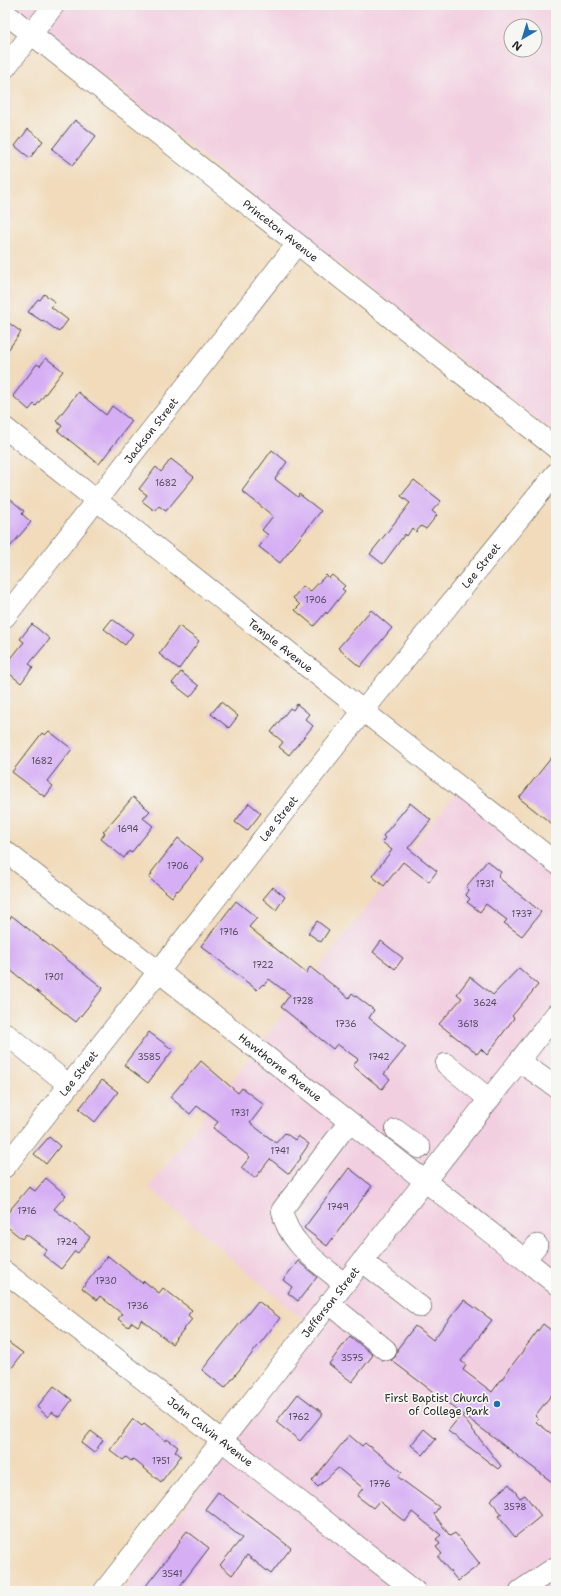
<svg xmlns="http://www.w3.org/2000/svg" width="561" height="1596" viewBox="0 0 561 1596" font-family="'Shantell Sans',sans-serif">
  <rect width="100%" height="100%" fill="#f6f6f2"/>
  <filter id="ink" filterUnits="userSpaceOnUse"><feTurbulence type="fractalNoise" baseFrequency=".025" numOctaves="2"/><feDisplacementMap in="SourceGraphic" scale="8" xChannelSelector="R" yChannelSelector="G"/><feConvolveMatrix kernelMatrix="1 2 1 2 8 2 1 2 1" color-interpolation-filters="sRGB"/></filter>
  <filter id="wash" filterUnits="userSpaceOnUse"><feTurbulence type="fractalNoise" baseFrequency=".012" numOctaves="4" result="noise"/><feDisplacementMap in="SourceGraphic" scale="16" xChannelSelector="R" yChannelSelector="G"/><feGaussianBlur stdDeviation="0.9" result="paint"/><feColorMatrix in="noise" values="0 0 0 0 0 0 0 0 0 0 0 0 0 0 0 0 0 1.4 0 .05"/><feComposite in="paint" operator="in"/></filter>
  <g filter="url(#wash)">
    <rect width="100%" height="100%" fill="#f1dbbb"/>
    <g fill="#f2cfe0" fill-rule="evenodd">
      <path d="M 12,5 L 556,5 L 556,435 ZM 511,26 L 535,26 L 535,50 L 511,50 Z"/>
      <polygon points="461,786 556,860 556,1591 122,1591 316,1331 149,1187"/>
    </g>
    <g id="blocks">
      <g fill="#d6aef4">
        <polygon points="75,120 96,136 73,165 52,149"/>
        <polygon points="28,129 43,141 30,158 15,146"/>
        <polygon points="44,294 55,302 51,307 68,320 59,332 43,320 42,321 28,312 38,299 40,300"/>
        <polygon points="5,320 21,332 5,354"/>
        <polygon points="46,358 63,371 36,406 34,404 29,410 13,396 37,364 40,366"/>
        <polygon points="78,392 106,415 112,406 132,421 99,464 58,431 62,426 56,421"/>
        <polygon points="272,450 287,462 275,479 298,497 299,494 321,511 280,563 259,547 268,535 262,530 273,516 242,491"/>
        <polygon points="171,459 194,477 166,511 159,506 155,511 142,501 147,495 139,489 156,467 161,472"/>
        <polygon points="414,480 441,501 432,511 437,515 426,529 421,526 416,532 412,528 407,536 405,534 383,564 370,554 410,503 401,496"/>
        <polygon points="10,499 24,511 22,514 31,522 5,553 5,506"/>
        <polygon points="326,575 329,578 332,575 345,586 342,589 345,591 327,614 326,612 314,626 295,610 300,605 293,598 303,586 310,592"/>
        <polygon points="371,610 392,628 360,667 338,648"/>
        <polygon points="112,619 133,634 125,645 104,629"/>
        <polygon points="32,624 50,639 29,664 33,667 21,683 5,670 5,666 24,642 20,639"/>
        <polygon points="179,626 199,641 179,669 159,654"/>
        <polygon points="181,672 199,686 190,697 172,683"/>
        <polygon points="221,702 238,716 229,728 211,714"/>
        <polygon points="297,704 309,714 305,719 313,726 289,755 279,747 283,742 271,732 290,708 293,710"/>
        <polygon points="49,731 72,749 47,781 53,786 45,797 12,772 42,733 45,735"/>
        <polygon points="556,752 556,827 519,798"/>
        <polygon points="133,797 150,811 143,818 153,826 131,853 129,851 124,858 101,839 105,833 103,832"/>
        <polygon points="249,803 261,813 247,831 235,822"/>
        <polygon points="410,803 431,820 408,848 437,871 429,882 403,862 384,886 372,876 392,850 382,842 385,838 383,836"/>
        <polygon points="178,838 204,859 178,891 177,890 172,897 149,878 152,874 151,873"/>
        <polygon points="487,861 501,872 498,877 541,912 522,936 504,923 507,920 486,904 480,912 467,902 470,899 466,895 469,890 466,887"/>
        <polygon points="273,887 285,897 276,910 263,899"/>
        <polygon points="236,901 257,918 249,927 306,973 310,967 349,998 352,993 374,1010 369,1018 406,1047 384,1074 390,1079 382,1089 353,1066 358,1059 337,1044 333,1049 281,1007 290,995 269,979 264,985 263,984 257,990 201,946"/>
        <polygon points="12,916 103,988 76,1022 5,966 5,924"/>
        <polygon points="317,921 329,930 321,942 308,933"/>
        <polygon points="381,941 403,958 395,969 373,952"/>
        <polygon points="519,968 538,985 512,1016 514,1018 487,1055 481,1049 477,1054 439,1024 462,998 457,994 470,977 493,995"/>
        <polygon points="149,1032 173,1050 148,1083 124,1065"/>
        <polygon points="201,1061 238,1093 242,1088 264,1105 250,1123 276,1143 285,1133 295,1140 298,1136 309,1144 300,1157 301,1158 289,1174 270,1159 255,1178 241,1168 250,1157 213,1128 218,1122 197,1106 190,1114 170,1097"/>
        <polygon points="102,1080 118,1092 95,1122 79,1109"/>
        <polygon points="49,1137 60,1146 46,1164 34,1154"/>
        <polygon points="349,1168 372,1186 327,1246 304,1228"/>
        <polygon points="46,1178 66,1195 54,1209 90,1237 78,1253 75,1251 61,1269 43,1255 47,1250 26,1234 22,1239 5,1225 5,1216 29,1187 35,1191"/>
        <polygon points="108,1256 142,1283 144,1281 159,1293 163,1288 192,1310 188,1315 192,1319 172,1344 142,1320 138,1326 132,1322 128,1327 118,1319 122,1314 100,1296 97,1300 82,1288"/>
        <polygon points="298,1261 317,1277 298,1301 288,1293 292,1287 283,1280"/>
        <polygon points="464,1300 492,1320 461,1361 466,1365 463,1370 492,1392 543,1324 556,1334 556,1389 535,1416 538,1419 536,1422 556,1437 556,1485 391,1360 395,1357 398,1348 415,1326 433,1340"/>
        <polygon points="258,1301 280,1318 225,1388 202,1370"/>
        <polygon points="350,1336 373,1355 352,1382 329,1364"/>
        <polygon points="5,1340 23,1353 5,1377"/>
        <polygon points="54,1386 72,1400 59,1417 52,1412 48,1417 37,1407"/>
        <polygon points="298,1394 323,1413 300,1441 276,1422"/>
        <polygon points="461,1415 501,1466 498,1469 448,1431"/>
        <polygon points="133,1419 142,1426 144,1424 166,1441 167,1439 178,1447 175,1451 181,1456 161,1482 133,1459 131,1461 126,1457 123,1460 110,1450"/>
        <polygon points="424,1429 436,1439 423,1455 411,1445"/>
        <polygon points="91,1431 103,1440 94,1453 81,1443"/>
        <polygon points="349,1435 362,1446 365,1443 402,1472 398,1477 439,1507 434,1514 450,1536 455,1533 480,1564 458,1581 438,1557 442,1554 436,1547 440,1544 436,1539 441,1535 412,1512 405,1522 379,1501 373,1508 357,1496 363,1488 338,1468 318,1487 312,1481"/>
        <polygon points="509,1484 520,1498 525,1495 541,1516 515,1537 498,1516 502,1514 490,1500"/>
        <polygon points="218,1492 291,1548 271,1574 247,1555 232,1575 220,1565 242,1538 205,1509"/>
        <polygon points="187,1531 209,1548 176,1591 142,1591 180,1542 179,1541"/>
      </g>
    </g>
  </g>
  <g filter="url(#ink)">
    <use href="#blocks" fill-opacity="0" stroke="#494541" stroke-width="1"/>
    <g fill="none" stroke-linecap="round" stroke-linejoin="round">
      <defs>
        <g id="minor">
          <path id="s1" d="M 5,13 L 556,448"/>
          <polyline points="5,68 54,5"/>
          <path id="s2" d="M 5,428 L 556,863"/>
          <path id="s3" d="M 5,617 L 297,244"/>
          <path id="s4" d="M 5,851 L 556,1284"/>
          <polyline points="5,1033 69,1085"/>
          <polyline points="519,1061 556,1087"/>
          <polyline points="446,1064 489,1099"/>
          <polyline points="396,1130 420,1148"/>
          <path id="s5" d="M 5,1167 L 363,711 L 556,473"/>
          <polyline points="525,1260 537,1245"/>
          <polyline points="362,1261 421,1307"/>
          <path id="s6" d="M 5,1272 L 415,1591"/>
          <path d="M 344,1284 C 321,1264 287,1243 282,1210 L 349,1122"/>
          <polyline points="329,1303 386,1350"/>
          <path id="s7" d="M 104,1591 L 556,1014"/>
          <polyline points="520,1591 556,1567"/>
        </g>
      </defs>
      <use href="#minor" stroke="#494541" stroke-width="22"/>
      <use href="#minor" stroke="#fff" stroke-width="21"/>
    </g>
  </g>
  <circle fill="#1f6fb2" stroke="#f6f6f2" stroke-width="1.5" cx="497" cy="1404" r="4"/>
  <g text-anchor="middle" stroke-width="3.5" stroke-linejoin="round" paint-order="stroke">
    <g font-size="9" fill="#564c5d">
      <text x="166" y="486">1682</text>
      <text x="316" y="603">1706</text>
      <text x="42" y="764">1682</text>
      <text x="128" y="832">1694</text>
      <text x="178" y="869">1706</text>
      <text x="485" y="887">1731</text>
      <text x="522" y="917">1737</text>
      <text x="229" y="935">1716</text>
      <text x="263" y="968">1722</text>
      <text x="54" y="980">1701</text>
      <text x="303" y="1004">1728</text>
      <text x="485" y="1006">3624</text>
      <text x="346" y="1027">1736</text>
      <text x="468" y="1027">3618</text>
      <text x="149" y="1060">3585</text>
      <text x="379" y="1060">1742</text>
      <text x="240" y="1116">1731</text>
      <text x="280" y="1154">1741</text>
      <text x="338" y="1210">1749</text>
      <text x="27" y="1214">1716</text>
      <text x="67" y="1245">1724</text>
      <text x="106" y="1284">1730</text>
      <text x="138" y="1309">1736</text>
      <text x="352" y="1361">3575</text>
      <text x="299" y="1420">1762</text>
      <text x="161" y="1464">1751</text>
      <text x="380" y="1487">1776</text>
      <text x="515" y="1510">3578</text>
      <text x="172" y="1577">3541</text>
    </g>
    <g font-size="11" fill="#2b2b2b" stroke="#f6f6f2">
      <text dy="4" stroke="none"><textPath href="#s1" startOffset="351">Princeton Avenue</textPath></text>
      <text dy="4" stroke="none"><textPath href="#s3" startOffset="237">Jackson Street</textPath></text>
      <text dy="4" stroke="none"><textPath href="#s5" startOffset="767">Lee Street</textPath></text>
      <text dy="4" stroke="none"><textPath href="#s2" startOffset="351">Temple Avenue</textPath></text>
      <text dy="4" stroke="none"><textPath href="#s5" startOffset="443">Lee Street</textPath></text>
      <text dy="4" stroke="none"><textPath href="#s4" startOffset="350">Hawthorne Avenue</textPath></text>
      <text dy="4" stroke="none"><textPath href="#s5" startOffset="119">Lee Street</textPath></text>
      <text dy="4" stroke="none"><textPath href="#s7" startOffset="367">Jefferson Street</textPath></text>
      <text dy="4" stroke="none"><textPath href="#s6" startOffset="260">John Calvin Avenue</textPath></text>
    </g>
    <g font-size="11" fill="#2b2b2b" stroke="#f6f6f2" text-anchor="end">
      <text x="489" y="1402">First Baptist Church<tspan x="489" dy="13">of College Park</tspan></text>
    </g>
  </g>
  <rect width="561" height="1596" fill="none" stroke="#f6f6f2" stroke-width="20"/>
  <g transform="translate(523 38) rotate(218)"><circle r="19" fill="#f6f6f2" stroke="#a5a5a2"/>
  <path d="M0-3L7 15L0 10L-7 15Z" fill="#1f6fb2"/>
  <text y="-6" font-size="11" font-weight="bold" text-anchor="middle" fill="#2b2b2b">N</text>
  </g>
</svg>
